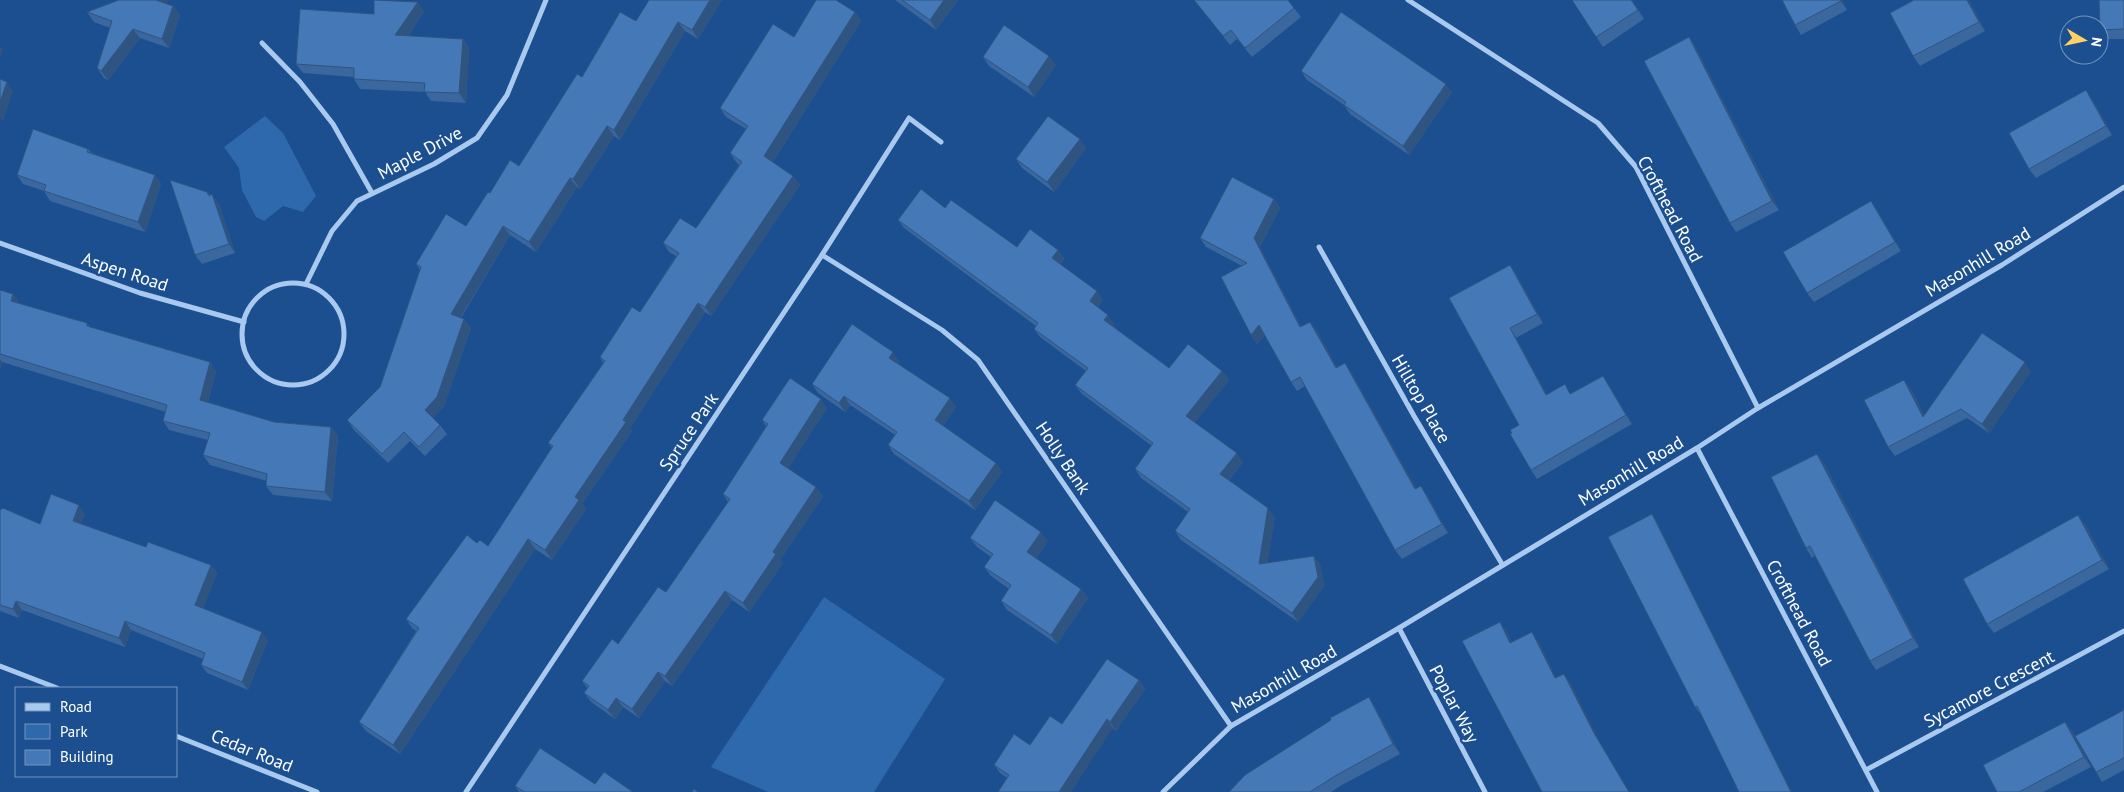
<svg xmlns="http://www.w3.org/2000/svg" width="2124" height="792" viewBox="0 0 2124 792" font-family="'PT Sans',sans-serif">
  <rect width="100%" height="100%" fill="#1b4f8f"/>
  <g fill="#2e69ad">
    <polygon points="265,116 283,133 316,196 303,212 283,206 264,221 256,217 242,190 239,168 224,147"/>
    <polygon points="824,597 945,679 874,792 768,792 711,767"/>
  </g>
  <g fill="none" stroke-linecap="round" stroke-linejoin="round">
    <g stroke="#a9c9ee" stroke-width="5">
      <polyline points="1408,0 1598,123 1636,167 1758,408"/>
      <polyline points="262,43 300,82 333,124 372,193"/>
      <polyline points="0,243 140,293 244,322"/>
      <polyline points="1319,247 1414,416 1502,564"/>
      <polyline points="822,255 942,330 978,360 1231,726"/>
      <circle cx="293" cy="334" r="51"/>
      <polyline points="306,284 332,231 357,201 434,164 477,138 507,95 546,0"/>
      <polyline points="1697,448 1877,792"/>
      <polyline points="1399,628 1485,792"/>
      <polyline points="0,666 57,688"/>
      <polyline points="176,736 317,792"/>
      <polyline points="1866,770 2124,631"/>
      <polyline points="466,792 822,255 909,118 941,142"/>
      <polyline points="1163,792 1231,726 1399,628 1697,448 1758,408 2002,265 2124,187"/>
    </g>
  </g>
  <g fill="#3a679d">
    <polygon points="119,0 169,0 166,3 173,6 180,15 169,48 140,38 108,80 104,78 97,68 110,28 94,22 87,12"/>
    <polygon points="649,0 722,0 698,39 685,31 620,140 614,136 580,189 577,187 536,252 510,235 461,318 464,319 471,328 444,406 433,418 440,425 447,434 425,456 410,441 388,463 354,430 347,420 380,387 420,270 416,264 466,226 490,193 519,166 636,21"/>
    <polygon points="895,0 958,0 936,30"/>
    <polygon points="1194,0 1294,8 1301,17 1252,57 1237,39 1230,45"/>
    <polygon points="1572,0 1632,0 1644,19 1603,47"/>
    <polygon points="1842,0 1847,10 1801,35 1795,25"/>
    <polygon points="1914,0 1969,0 1985,31 1920,66 1913,56"/>
    <polygon points="2124,0 2124,39 2106,39 2100,30"/>
    <polygon points="424,11 408,36 463,39 469,48 466,103 431,101 425,92 360,89 354,79 354,77 303,73 296,64 374,14"/>
    <polygon points="855,12 861,21 773,162 793,176 800,185 711,316 705,312 630,428 632,431 582,504 586,509 552,560 535,549 400,754 366,731 359,722 416,631 412,628 406,619 477,543 488,546 552,448 548,443 603,363 600,357 640,312 676,256 669,252 663,243 696,228 739,165 736,162 730,153 746,129 726,117 720,108 794,37"/>
    <polygon points="1689,37 1695,46 1779,210 1736,232 1730,223"/>
    <polygon points="983,57 1056,65 1034,97 989,66"/>
    <polygon points="1301,71 1452,92 1409,155 1350,114 1344,105 1307,80"/>
    <polygon points="2092,99 2112,135 2036,178 2029,169"/>
    <polygon points="1086,148 1054,192 1022,168 1016,159"/>
    <polygon points="88,149 92,153 155,175 161,184 145,232 50,201 44,191 23,184 17,175"/>
    <polygon points="207,192 219,204 235,253 202,264 195,255"/>
    <polygon points="1274,199 1280,208 1260,247 1301,327 1317,331 1337,368 1351,372 1416,489 1427,495 1448,533 1402,559 1395,550 1305,386 1297,391 1291,382 1265,335 1257,344 1251,335 1242,266 1206,247 1200,238"/>
    <polygon points="945,208 1017,247 1058,250 1064,259 1060,265 1103,300 1098,307 1114,324 1113,326 1169,368 1222,371 1229,380 1195,422 1243,462 1229,480 1275,517 1267,563 1320,564 1324,586 1298,622 1181,540 1175,531 1188,512 1141,478 1135,469 1152,446 1082,394 1075,385 1086,371 1040,337 1034,329 1036,326 904,228 898,220"/>
    <polygon points="1877,210 1901,251 1814,302 1807,293"/>
    <polygon points="1510,265 1516,274 1543,323 1516,338 1547,395 1571,394 1603,376 1609,385 1632,424 1537,479 1531,470 1519,425 1449,298"/>
    <polygon points="0,290 13,294 20,304 87,323 90,327 210,362 216,372 208,402 274,422 331,427 338,436 332,501 273,495 266,486 267,481 210,465 203,455 208,440 169,430 163,421 166,412 2,362 0,370"/>
    <polygon points="899,361 898,363 956,407 943,426 996,463 1002,472 975,510 894,454 888,445 895,435 850,405 845,412 818,393 812,384"/>
    <polygon points="2031,371 1989,433 1967,418 1895,456 1888,447 1911,389 1924,415"/>
    <polygon points="827,408 788,468 823,496 780,560 783,563 749,612 732,600 672,686 665,681 639,718 623,707 615,719 591,702 584,693 587,688 582,681 618,644 666,592 728,502 723,494 766,426 762,420"/>
    <polygon points="1824,463 1919,647 1876,670 1870,661 1815,556 1812,558 1806,548"/>
    <polygon points="0,510 40,524 85,514 81,524 146,547 211,565 217,573 203,608 268,640 248,690 207,673 201,665 203,659 131,630 125,647 22,610 19,618 0,611"/>
    <polygon points="1652,514 1658,524 1702,716 1695,707"/>
    <polygon points="2085,524 2109,569 1994,633 1987,624"/>
    <polygon points="970,538 1048,541 1036,558 1081,589 1088,598 1057,644 1007,610 1001,601 1009,589 991,576 984,567 991,557 977,547"/>
    <polygon points="1139,680 1145,689 1116,731 1113,728 1007,778 1000,773 994,765 1030,745 1062,724"/>
    <polygon points="1375,707 1400,754 1342,785 1331,792 1229,792"/>
    <polygon points="2124,710 2124,770 2102,782 2096,772"/>
    <polygon points="2065,722 2072,731 2091,767 2043,792 1997,792"/>
    <polygon points="595,784 633,792 519,792 515,786"/>
  </g>
  <g fill="#305480">
    <polygon points="156,0 169,0 162,9"/>
    <polygon points="710,0 722,0 698,39 692,30"/>
    <polygon points="944,0 958,0 936,30 930,20"/>
    <polygon points="1840,0 1842,0 1847,10"/>
    <polygon points="1967,0 1969,0 1985,31 1979,22"/>
    <polygon points="418,2 424,11 402,45 395,35"/>
    <polygon points="173,6 180,15 169,48 162,39"/>
    <polygon points="855,12 861,21 771,165 764,156"/>
    <polygon points="678,22 685,31 620,140 614,130"/>
    <polygon points="133,29 140,38 108,80 101,71"/>
    <polygon points="1689,37 1695,46 1779,210 1772,201"/>
    <polygon points="463,39 469,48 466,103 459,93"/>
    <polygon points="0,46 3,50 0,59"/>
    <polygon points="1049,56 1056,65 1034,97 1028,87"/>
    <polygon points="7,82 13,91 3,122 0,118 0,102"/>
    <polygon points="1446,84 1452,92 1409,155 1403,146"/>
    <polygon points="2086,90 2092,99 2112,135 2106,126"/>
    <polygon points="607,126 614,136 580,189 573,179"/>
    <polygon points="1080,139 1086,148 1054,192 1047,182"/>
    <polygon points="155,175 161,184 145,232 138,222"/>
    <polygon points="793,176 800,185 711,316 705,307"/>
    <polygon points="570,178 577,187 536,252 529,242"/>
    <polygon points="212,194 219,204 235,253 229,244"/>
    <polygon points="1274,199 1280,208 1260,247 1306,336 1300,327 1254,238"/>
    <polygon points="1871,201 1877,210 1901,251 1895,242"/>
    <polygon points="503,226 510,235 457,323 451,314"/>
    <polygon points="1058,250 1064,259 1058,267 1052,258"/>
    <polygon points="1510,265 1516,274 1543,323 1537,314"/>
    <polygon points="1097,291 1103,300 1096,310 1090,301"/>
    <polygon points="13,294 20,304 11,301"/>
    <polygon points="698,303 705,312 630,428 632,431 582,504 586,509 552,560 545,550 575,497 623,420"/>
    <polygon points="1108,315 1114,324 1111,329 1104,320"/>
    <polygon points="464,319 471,328 444,406 432,419 425,410"/>
    <polygon points="1310,322 1317,331 1342,377 1336,368"/>
    <polygon points="1259,325 1265,334 1257,344 1251,335"/>
    <polygon points="1510,328 1516,338 1553,405 1546,395"/>
    <polygon points="893,352 899,361 896,366 889,358"/>
    <polygon points="0,359 2,362 0,370"/>
    <polygon points="210,362 216,372 206,409 200,400"/>
    <polygon points="2025,362 2031,371 1989,433 1982,424"/>
    <polygon points="1345,363 1351,372 1422,498 1415,489"/>
    <polygon points="1222,371 1229,380 1193,425 1186,416"/>
    <polygon points="1603,376 1609,385 1632,424 1626,415"/>
    <polygon points="1904,380 1911,389 1930,426 1923,417"/>
    <polygon points="844,396 850,405 845,412 839,403"/>
    <polygon points="950,398 956,407 941,429 935,420"/>
    <polygon points="821,399 827,408 786,472 780,463"/>
    <polygon points="331,427 338,436 332,501 325,492"/>
    <polygon points="1237,453 1243,462 1226,483 1220,474"/>
    <polygon points="1817,454 1824,463 1919,647 1913,638"/>
    <polygon points="996,463 1002,472 975,510 969,501"/>
    <polygon points="1421,486 1427,495 1448,533 1442,524"/>
    <polygon points="816,487 823,496 780,560 783,563 749,612 743,603 773,552"/>
    <polygon points="79,505 85,514 79,530 73,521"/>
    <polygon points="1268,508 1275,517 1266,573 1259,564"/>
    <polygon points="1652,514 1658,524 1792,792 1791,792"/>
    <polygon points="2078,515 2085,524 2109,569 2102,560"/>
    <polygon points="1041,532 1048,541 1033,562 1027,552"/>
    <polygon points="528,539 535,549 400,754 393,745"/>
    <polygon points="1314,556 1320,564 1324,586 1298,622 1292,613"/>
    <polygon points="211,565 217,573 201,614 195,605"/>
    <polygon points="1081,589 1088,598 1057,644 1051,635"/>
    <polygon points="725,591 732,600 672,686 665,676"/>
    <polygon points="16,601 22,610 19,618 13,609"/>
    <polygon points="125,621 131,630 125,647 119,638"/>
    <polygon points="1500,622 1507,631 1517,652 1510,643"/>
    <polygon points="262,632 268,640 248,690 242,682"/>
    <polygon points="1532,632 1539,642 1561,688 1555,678"/>
    <polygon points="658,672 665,681 639,718 632,709"/>
    <polygon points="1564,674 1571,683 1600,742 1630,792 1629,792 1594,733"/>
    <polygon points="1139,680 1145,689 1116,731 1110,722"/>
    <polygon points="1369,697 1375,707 1400,754 1393,744"/>
    <polygon points="616,698 623,707 615,719 608,710"/>
    <polygon points="1107,719 1113,728 1071,792 1059,792"/>
    <polygon points="2065,722 2072,731 2091,767 2084,757"/>
  </g>
  <g fill="#4478b7" stroke="#305480">
    <polygon points="119,0 156,0 173,6 162,39 133,29 101,71 97,68 112,21 87,12"/>
    <polygon points="374,0 418,2 395,35 463,39 459,93 424,92 425,83 354,79 354,68 296,64 300,9 374,14"/>
    <polygon points="649,0 710,0 692,30 678,22 614,130 607,126 573,179 570,178 529,242 503,226 451,314 464,319 437,397 425,410 440,425 419,447 404,432 382,454 347,420 380,387 421,267 416,264 446,214 466,226 488,192 490,193 510,160 519,166 577,74 582,77 620,12 636,21"/>
    <polygon points="816,0 836,0 855,12 764,156 793,176 705,307 698,303 623,420 626,422 575,497 579,500 545,550 528,539 393,745 359,722 419,628 406,619 467,535 477,543 480,540 488,546 553,446 548,443 605,361 600,357 632,307 640,312 679,253 663,243 680,218 696,228 742,162 730,153 748,126 720,108 773,24 794,37"/>
    <polygon points="902,0 944,0 930,20"/>
    <polygon points="1194,0 1288,0 1294,8 1245,48 1231,30 1223,36"/>
    <polygon points="1572,0 1631,0 1638,10 1596,37"/>
    <polygon points="1782,0 1840,0 1841,1 1795,25"/>
    <polygon points="1914,0 1967,0 1979,22 1913,56 1890,13"/>
    <polygon points="2099,0 2124,0 2124,29 2100,30"/>
    <polygon points="1341,12 1446,84 1403,146 1344,105 1346,102 1301,71"/>
    <polygon points="1004,25 1049,56 1028,87 983,57"/>
    <polygon points="1689,37 1772,201 1730,223 1644,61"/>
    <polygon points="0,79 7,82 0,102"/>
    <polygon points="2086,90 2106,126 2029,169 2009,133"/>
    <polygon points="1048,116 1080,139 1047,182 1016,159"/>
    <polygon points="33,129 88,149 87,152 155,175 138,222 44,191 46,185 17,175"/>
    <polygon points="1232,177 1274,199 1254,238 1300,327 1310,322 1336,368 1345,363 1415,489 1421,486 1442,524 1395,550 1300,377 1291,382 1259,325 1251,335 1221,277 1247,263 1200,238"/>
    <polygon points="170,180 207,192 209,196 212,194 229,244 195,255"/>
    <polygon points="921,189 945,208 951,200 1017,247 1030,229 1058,250 1052,258 1097,291 1090,301 1108,315 1104,320 1169,368 1188,344 1222,371 1186,416 1237,453 1220,474 1268,508 1259,564 1314,556 1318,577 1292,613 1175,531 1190,509 1135,469 1153,443 1075,385 1088,368 1034,329 1038,323 898,220"/>
    <polygon points="1871,201 1895,242 1807,293 1783,252"/>
    <polygon points="1510,265 1537,314 1510,328 1546,395 1565,384 1570,394 1603,376 1626,415 1531,470 1510,434 1512,433 1510,430 1519,425 1449,298"/>
    <polygon points="0,290 13,294 11,301 87,323 87,326 210,362 200,400 274,422 331,427 325,492 266,486 267,474 203,455 210,433 163,421 167,405 0,354"/>
    <polygon points="852,324 893,352 889,358 950,398 935,420 996,463 969,501 888,445 897,432 844,396 839,403 812,384"/>
    <polygon points="1982,333 2025,362 1982,424 1961,409 1888,447 1864,400 1904,380 1923,417"/>
    <polygon points="790,378 821,399 780,463 816,487 773,552 776,554 743,603 725,591 665,676 658,672 632,709 616,698 608,710 584,693 589,686 582,681 612,639 618,644 658,587 666,592 730,499 723,494 768,424 762,420"/>
    <polygon points="1817,454 1913,638 1870,661 1810,546 1806,548 1771,477"/>
    <polygon points="51,494 79,505 73,521 146,547 148,542 211,565 195,605 262,632 242,682 201,665 205,653 125,621 119,638 16,601 13,609 0,605 0,510 3,508 40,524"/>
    <polygon points="995,500 1041,532 1027,552 1081,589 1051,635 1001,601 1011,585 984,567 993,554 970,538"/>
    <polygon points="1652,514 1791,792 1739,792 1697,706 1695,707 1608,537"/>
    <polygon points="2078,515 2102,560 1987,624 1963,579"/>
    <polygon points="1500,622 1510,643 1532,632 1555,678 1564,674 1594,733 1629,792 1542,792 1462,641"/>
    <polygon points="1107,659 1139,680 1110,722 1107,719 1059,792 998,792 1009,775 994,765 1014,734 1030,745 1050,716 1062,724"/>
    <polygon points="1369,697 1393,744 1335,776 1310,792 1229,792 1245,775 1331,720 1330,718"/>
    <polygon points="2124,710 2124,758 2096,772 2075,736"/>
    <polygon points="2065,722 2084,757 2019,792 1997,792 1983,765"/>
    <polygon points="540,748 595,784 604,772 633,792 525,792 515,786"/>
    <polygon points="694,789 698,792 692,792"/>
  </g>
  <g text-anchor="middle" stroke-width="5" stroke-linejoin="round" paint-order="stroke">
    <g font-size="18" fill="#fff" stroke="#1b4f8f">
      <text transform="translate(420 153) rotate(-28)" y="6">Maple Drive</text>
      <text transform="translate(1670 209) rotate(62)" y="6">Crofthead Road</text>
      <text transform="translate(1978 262) rotate(-31)" y="6">Masonhill Road</text>
      <text transform="translate(125 272) rotate(18)" y="6">Aspen Road</text>
      <text transform="translate(1421 399) rotate(60)" y="6">Hilltop Place</text>
      <text transform="translate(689 432) rotate(-56)" y="6">Spruce Park</text>
      <text transform="translate(1063 458) rotate(56)" y="6">Holly Bank</text>
      <text transform="translate(1631 471) rotate(-31)" y="6">Masonhill Road</text>
      <text transform="translate(1799 613) rotate(62)" y="6">Crofthead Road</text>
      <text transform="translate(1284 679) rotate(-30)" y="6">Masonhill Road</text>
      <text transform="translate(1989 689) rotate(-28)" y="6">Sycamore Crescent</text>
      <text transform="translate(1454 704) rotate(62)" y="6">Poplar Way</text>
      <text transform="translate(252 751) rotate(22)" y="6">Cedar Road</text>
    </g>
  </g>
  <rect x="15" y="687" width="162" height="90" fill="#1b4f8f" stroke="#7695bc"/>
  <rect x="25" y="703" width="25" height="8" fill="#a9c9ee" stroke="#7695bc"/>
  <text x="60" y="712" font-size="15" fill="#ffffff">Road</text>
  <rect x="25" y="724" width="25" height="15" fill="#2e69ad" stroke="#7695bc"/>
  <text x="60" y="737" font-size="15" fill="#ffffff">Park</text>
  <rect x="25" y="750" width="25" height="15" fill="#4478b7" stroke="#7695bc"/>
  <text x="60" y="762" font-size="15" fill="#ffffff">Building</text>
  <g transform="translate(2084 40) rotate(99)"><circle r="24" fill="#1b4f8f" stroke="#7695bc"/>
  <path d="M0-4L9 19L0 12L-9 19Z" fill="#ffd166"/>
  <text y="-8" font-size="14" font-weight="bold" text-anchor="middle" fill="#ffffff">N</text>
  </g>
</svg>
